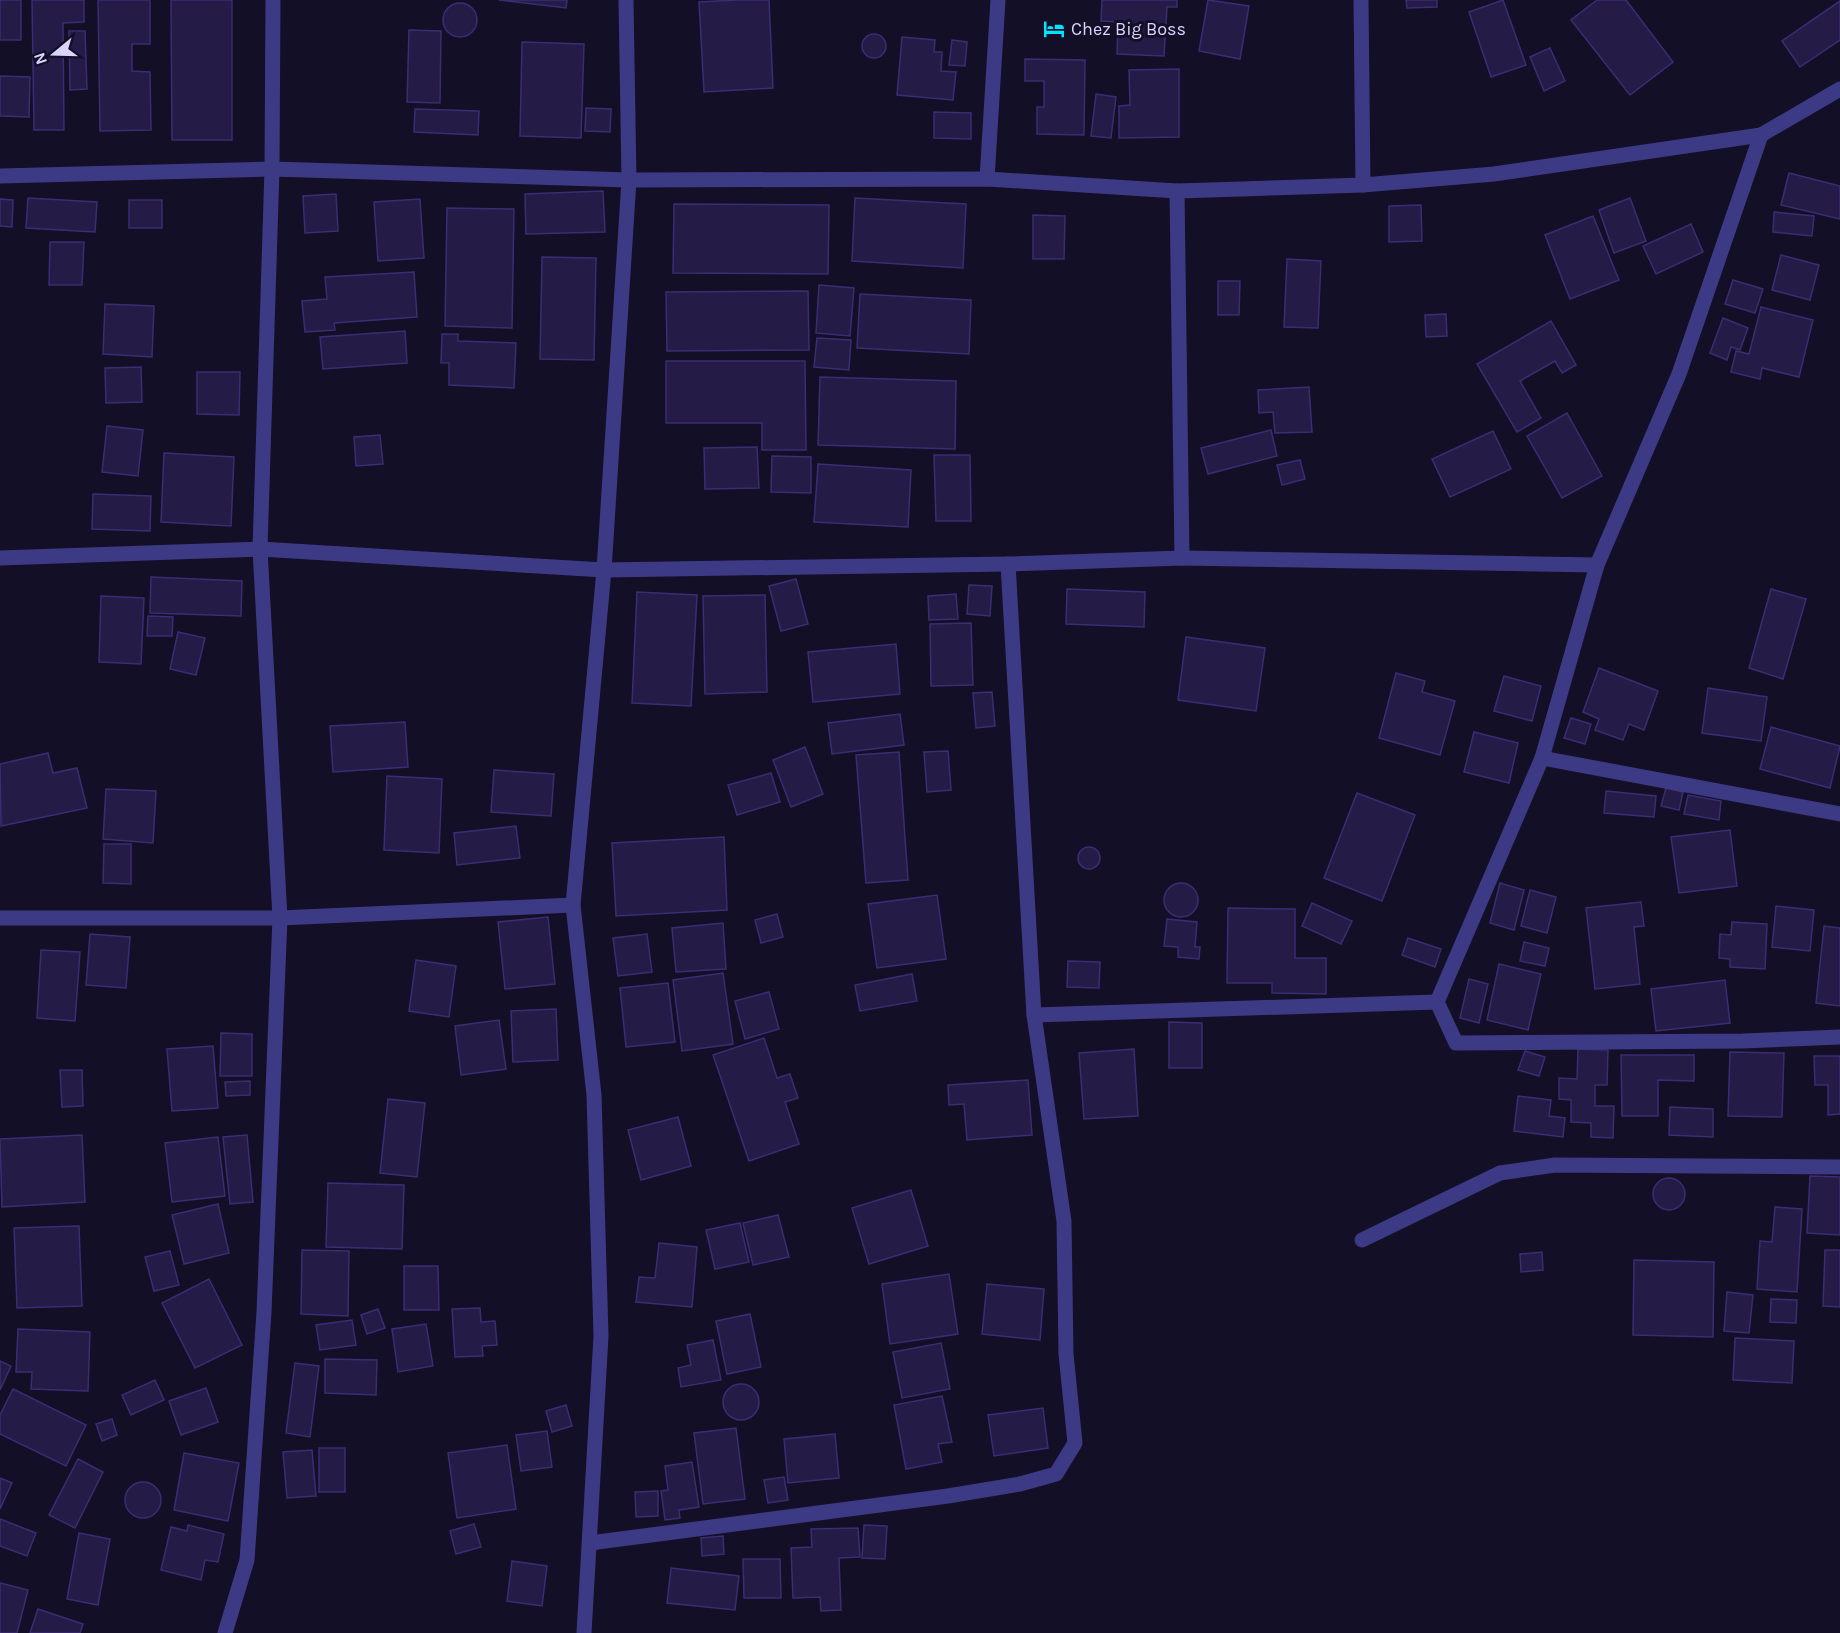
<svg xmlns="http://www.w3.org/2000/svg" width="1840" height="1633" viewBox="0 0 1840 1633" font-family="Karla,sans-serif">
  <rect width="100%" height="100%" fill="#130f26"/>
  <g fill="#241b47" stroke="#3b2d73" stroke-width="1.5">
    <rect x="0" y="0" width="21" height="40"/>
    <polygon points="32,0 84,0 84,22 63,23 64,130 34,130"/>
    <polygon points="98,0 150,0 150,44 132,44 132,71 150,72 151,130 100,131"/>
    <polygon points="171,0 232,0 232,140 172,140"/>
    <polygon points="499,0 567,0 566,8"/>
    <polygon points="737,0 769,0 773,88 704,92 699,2"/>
    <polygon points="1102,0 1177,0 1177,7 1167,7 1164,56 1117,54 1118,22 1101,21"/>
    <polygon points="1208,0 1249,6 1240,59 1199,51"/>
    <polygon points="1406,0 1437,0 1437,7 1407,8"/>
    <polygon points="1503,0 1526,65 1491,77 1469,12"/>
    <polygon points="1597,0 1626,0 1673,62 1630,95 1571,20"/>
    <polygon points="1840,1 1840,40 1800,67 1782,41"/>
    <circle cx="460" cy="20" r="17"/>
    <polygon points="409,30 441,31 440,103 407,102"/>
    <polygon points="69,31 85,31 87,89 70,90"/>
    <circle cx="874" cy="46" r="12"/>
    <polygon points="902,37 935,40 934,52 942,52 941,71 956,72 953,100 897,95"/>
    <polygon points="952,40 967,42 965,66 949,65"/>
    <polygon points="522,42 584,44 581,138 520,136"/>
    <polygon points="1550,48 1565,81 1544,91 1530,57"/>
    <polygon points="1025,59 1085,60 1084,135 1037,134 1037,107 1044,107 1044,81 1025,81"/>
    <polygon points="1179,69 1179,137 1119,138 1119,106 1130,105 1129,70"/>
    <polygon points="0,76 30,77 29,117 0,116"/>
    <polygon points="1096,94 1116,97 1111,138 1091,136"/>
    <polygon points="586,108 611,109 610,132 585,131"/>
    <polygon points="415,109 479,111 478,135 414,132"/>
    <polygon points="934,112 971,113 971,139 934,138"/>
    <polygon points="1789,173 1840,186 1840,219 1781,205"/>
    <polygon points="603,191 605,232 526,234 525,194"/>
    <polygon points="336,194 338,231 305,233 303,196"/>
    <polygon points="28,198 97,202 95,232 26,228"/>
    <polygon points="855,198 966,204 963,268 852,261"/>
    <polygon points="1630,198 1646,241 1614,253 1599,210"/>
    <polygon points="0,199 13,200 12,227 0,226"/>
    <polygon points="420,199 424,258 378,261 374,202"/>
    <rect x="129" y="200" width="33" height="28"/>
    <polygon points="674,204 829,205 828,274 673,273"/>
    <polygon points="1421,205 1422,241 1389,242 1389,206"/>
    <polygon points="447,208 514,209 512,328 445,326"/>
    <polygon points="1774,212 1814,216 1812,236 1773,232"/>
    <polygon points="1033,215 1065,216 1064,259 1033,259"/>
    <polygon points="1593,216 1619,280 1570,299 1545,235"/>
    <polygon points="1691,224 1703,252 1656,274 1643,246"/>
    <polygon points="50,242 84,242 82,285 49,285"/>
    <polygon points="1781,255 1819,265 1810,300 1772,290"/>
    <polygon points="542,257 596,258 594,360 540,359"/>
    <polygon points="1287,259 1321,261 1318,328 1284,327"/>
    <polygon points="414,272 417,317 334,323 335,330 305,332 302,301 327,299 325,277"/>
    <polygon points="1733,280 1763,289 1755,313 1725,304"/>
    <polygon points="1218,281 1240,281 1239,315 1218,315"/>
    <polygon points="819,285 854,288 850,336 816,333"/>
    <polygon points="808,291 809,350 667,351 666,292"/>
    <polygon points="860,294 971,300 969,354 857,348"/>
    <polygon points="105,304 154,306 152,357 103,354"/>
    <polygon points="1761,307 1813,320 1799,377 1762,368 1760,379 1731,372 1736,351 1749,354"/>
    <polygon points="1446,314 1447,336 1426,337 1425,315"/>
    <polygon points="1723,318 1748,328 1740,350 1731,347 1727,360 1710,353"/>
    <polygon points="1551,321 1576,365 1562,373 1555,361 1520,381 1541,418 1517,432 1477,364"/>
    <polygon points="405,331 407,363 323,369 320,337"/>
    <polygon points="442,334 458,334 458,341 516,343 514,388 449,385 449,363 441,363"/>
    <polygon points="817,338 851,340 849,370 814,367"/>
    <polygon points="666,361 805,361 806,450 762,450 762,423 666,423"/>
    <polygon points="141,367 142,402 106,403 105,368"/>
    <polygon points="197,372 240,372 239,415 197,414"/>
    <polygon points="820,377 956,381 955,449 818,445"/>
    <polygon points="1309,387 1312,432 1275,433 1273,412 1259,413 1258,390"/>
    <polygon points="1567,413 1602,476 1562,498 1527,436"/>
    <polygon points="107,426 143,430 138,476 102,472"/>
    <polygon points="1271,430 1277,456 1208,474 1201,448"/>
    <polygon points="1493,431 1511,469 1450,497 1432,459"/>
    <polygon points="380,435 383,464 356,466 354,437"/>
    <polygon points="757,447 759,488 705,489 704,448"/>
    <polygon points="164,453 234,457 231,526 161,522"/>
    <polygon points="934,455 970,455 971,521 936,521"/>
    <polygon points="772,456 811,457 811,493 771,492"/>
    <polygon points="1300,460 1305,479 1282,485 1277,465"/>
    <polygon points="818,464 911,470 908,527 814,522"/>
    <polygon points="93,494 151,496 150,531 92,529"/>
    <polygon points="151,577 242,581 241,616 150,613"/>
    <polygon points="796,579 808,624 781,631 769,586"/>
    <polygon points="969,585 992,586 990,616 967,614"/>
    <polygon points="1067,589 1145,592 1144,627 1066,624"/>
    <polygon points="1771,589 1806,599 1783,679 1749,668"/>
    <polygon points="637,592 697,595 691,706 632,703"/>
    <polygon points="956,594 958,619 929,620 928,596"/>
    <polygon points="765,595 767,692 705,694 703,596"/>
    <polygon points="101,596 144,598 141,664 99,662"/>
    <polygon points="148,616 173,617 172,636 147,636"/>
    <polygon points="971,623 973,685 931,686 930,624"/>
    <polygon points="178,632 205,638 196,675 170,669"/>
    <polygon points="1186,637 1265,648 1256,711 1178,700"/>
    <polygon points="896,644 900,694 813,702 808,652"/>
    <polygon points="1599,668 1658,691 1644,730 1629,724 1623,740 1595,730 1599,719 1583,712"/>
    <polygon points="1396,673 1425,681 1422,692 1455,701 1440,755 1379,738"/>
    <polygon points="1504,676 1541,686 1532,721 1494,711"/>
    <polygon points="1708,688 1767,697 1761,741 1702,733"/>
    <polygon points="992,692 995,726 976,728 973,693"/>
    <polygon points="900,714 904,745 832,754 828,723"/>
    <polygon points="1571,718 1591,724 1585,744 1564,738"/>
    <polygon points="405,722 408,767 333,772 330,726"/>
    <polygon points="1771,727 1840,746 1830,788 1760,769"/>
    <polygon points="1474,732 1518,743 1509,783 1464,772"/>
    <polygon points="805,747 823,794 791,807 773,760"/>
    <polygon points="948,751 951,790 927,792 924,752"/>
    <polygon points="899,752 908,880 866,883 856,755"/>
    <polygon points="48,753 53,773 77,768 87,808 1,826 0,764"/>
    <polygon points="494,770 554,774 551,816 491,812"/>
    <polygon points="771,773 780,802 737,815 728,785"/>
    <polygon points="387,776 442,779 439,853 384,850"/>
    <polygon points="1666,788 1683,792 1679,810 1661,806"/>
    <polygon points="106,789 156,791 153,843 103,839"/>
    <polygon points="1606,791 1656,796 1654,817 1604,813"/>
    <polygon points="1357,793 1415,815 1382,901 1324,878"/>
    <polygon points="1688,795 1721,801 1719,820 1684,814"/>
    <polygon points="516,826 520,858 457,865 454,833"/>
    <polygon points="1730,830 1737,886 1679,893 1671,837"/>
    <polygon points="724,837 727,910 616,916 612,843"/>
    <polygon points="104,844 131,844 131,884 103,883"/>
    <circle cx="1089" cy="858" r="11"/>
    <circle cx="1181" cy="900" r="17"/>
    <polygon points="1500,883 1524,890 1514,930 1490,923"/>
    <polygon points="1530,890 1556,897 1547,933 1521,926"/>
    <polygon points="937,895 946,959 877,968 868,904"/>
    <polygon points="1641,902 1644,926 1634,927 1640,984 1595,989 1586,908"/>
    <polygon points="1312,903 1352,921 1341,944 1302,926"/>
    <polygon points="1776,906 1814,910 1810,951 1772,947"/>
    <polygon points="1228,908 1295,909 1295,958 1326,958 1326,994 1272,993 1272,983 1227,983"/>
    <polygon points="777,914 783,937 761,943 755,920"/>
    <polygon points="548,917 555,984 505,989 498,922"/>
    <polygon points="1167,919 1197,922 1195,947 1200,947 1199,959 1178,957 1178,947 1164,946"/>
    <polygon points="1732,922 1767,924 1765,969 1730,967 1730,959 1719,958 1720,934 1731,935"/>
    <polygon points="723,923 726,969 676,972 672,928"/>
    <polygon points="1824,926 1840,928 1840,1006 1816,1003"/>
    <polygon points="90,934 130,937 126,988 86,985"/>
    <polygon points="647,934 652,972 618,976 613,938"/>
    <polygon points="1408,938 1441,949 1435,967 1402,955"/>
    <polygon points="1524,942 1549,948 1545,966 1520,961"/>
    <polygon points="41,950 80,952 75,1021 37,1018"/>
    <polygon points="416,960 456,966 449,1017 409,1011"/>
    <polygon points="1068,961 1100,962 1099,988 1067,987"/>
    <polygon points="1499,964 1541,974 1528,1030 1487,1020"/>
    <polygon points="723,973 733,1044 682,1051 673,980"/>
    <polygon points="912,974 917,1001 860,1011 855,985"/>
    <polygon points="1469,979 1488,984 1479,1023 1460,1018"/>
    <polygon points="1725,980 1730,1023 1656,1031 1651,989"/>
    <polygon points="668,983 675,1042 626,1047 620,988"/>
    <polygon points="769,992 779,1029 745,1039 735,1001"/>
    <polygon points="556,1009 558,1060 513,1062 511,1011"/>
    <polygon points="499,1020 506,1069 461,1075 455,1026"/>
    <polygon points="1169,1022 1202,1023 1202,1068 1169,1068"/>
    <polygon points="221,1033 252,1034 252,1076 220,1076"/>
    <polygon points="764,1038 777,1078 790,1074 798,1098 785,1102 799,1144 749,1161 713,1055"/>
    <polygon points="213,1046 218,1108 172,1111 167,1049"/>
    <polygon points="1134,1049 1138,1116 1084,1119 1079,1053"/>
    <polygon points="1578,1049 1608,1050 1607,1085 1595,1085 1595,1106 1614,1106 1613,1138 1591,1137 1591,1123 1571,1122 1571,1100 1559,1099 1559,1078 1577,1079"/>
    <polygon points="1525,1051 1545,1057 1539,1076 1518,1070"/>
    <polygon points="1730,1052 1784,1053 1782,1117 1728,1116"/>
    <polygon points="1621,1055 1694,1055 1694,1081 1658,1080 1658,1116 1622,1116"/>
    <polygon points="1814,1056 1840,1056 1840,1114 1828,1115 1828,1085 1815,1085"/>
    <polygon points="60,1070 82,1070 83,1106 62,1107"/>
    <polygon points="1028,1080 1032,1135 967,1140 964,1104 949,1105 948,1085"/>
    <polygon points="250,1081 250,1095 226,1096 225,1082"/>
    <polygon points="1518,1096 1551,1100 1549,1116 1565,1118 1563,1137 1514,1131"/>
    <polygon points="388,1099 425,1103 417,1177 380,1173"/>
    <polygon points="1670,1107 1713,1109 1713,1137 1669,1135"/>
    <polygon points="678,1117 691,1166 641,1180 628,1130"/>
    <polygon points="82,1135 85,1202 2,1207 0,1139"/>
    <polygon points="247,1135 253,1202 230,1204 223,1137"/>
    <polygon points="218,1137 225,1196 172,1202 165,1143"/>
    <polygon points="1810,1176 1840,1177 1840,1235 1807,1233"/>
    <circle cx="1669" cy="1194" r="16"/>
    <polygon points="328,1183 404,1185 402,1249 326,1247"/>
    <polygon points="911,1190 928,1246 869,1264 852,1208"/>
    <polygon points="218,1204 229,1253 184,1264 172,1215"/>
    <polygon points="1775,1207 1802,1209 1797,1292 1757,1289 1760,1241 1772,1242"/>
    <polygon points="778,1215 789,1257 753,1265 743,1223"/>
    <polygon points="740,1223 749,1262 715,1269 706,1230"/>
    <polygon points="79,1226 82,1306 17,1308 14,1228"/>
    <polygon points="659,1243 697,1247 692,1307 636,1302 639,1277 655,1278"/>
    <polygon points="302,1250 349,1251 348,1316 301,1314"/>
    <polygon points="1825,1250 1840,1250 1840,1307 1823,1306"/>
    <polygon points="170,1251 179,1285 154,1291 145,1257"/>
    <polygon points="1542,1252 1543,1270 1521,1272 1520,1254"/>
    <polygon points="1634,1260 1714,1262 1713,1337 1633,1335"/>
    <polygon points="404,1266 438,1266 439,1310 404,1310"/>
    <polygon points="949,1274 958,1334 890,1344 882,1284"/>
    <polygon points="209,1279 242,1345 195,1368 162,1303"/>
    <polygon points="987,1284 1044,1289 1040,1340 982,1334"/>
    <polygon points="1727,1292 1753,1295 1749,1333 1724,1331"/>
    <polygon points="1771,1299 1797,1300 1796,1323 1770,1322"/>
    <polygon points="480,1308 481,1322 495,1321 497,1345 482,1346 483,1356 455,1357 452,1309"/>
    <polygon points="378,1309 385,1328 367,1334 361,1315"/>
    <polygon points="750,1314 761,1367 727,1374 716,1321"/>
    <polygon points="352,1320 356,1345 320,1350 316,1325"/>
    <polygon points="426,1324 433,1366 398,1372 392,1329"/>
    <polygon points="18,1329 90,1332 88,1391 31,1389 32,1372 16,1372"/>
    <polygon points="1735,1338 1794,1341 1792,1383 1733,1380"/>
    <polygon points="713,1340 721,1380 681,1387 678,1368 691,1365 687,1345"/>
    <polygon points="941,1343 950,1389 902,1398 893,1352"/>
    <polygon points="325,1359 377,1360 376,1395 325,1393"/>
    <polygon points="0,1361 11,1366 0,1390"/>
    <polygon points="295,1363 319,1366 310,1437 286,1433"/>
    <polygon points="155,1380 164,1400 131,1415 122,1395"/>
    <circle cx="741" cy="1402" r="18"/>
    <polygon points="206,1388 218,1422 181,1435 169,1401"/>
    <polygon points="13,1389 86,1425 66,1466 0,1434 0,1415"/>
    <polygon points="942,1396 952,1442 938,1444 942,1462 906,1469 894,1405"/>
    <polygon points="566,1405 572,1426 552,1432 546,1411"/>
    <polygon points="1043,1408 1048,1448 994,1456 988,1415"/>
    <polygon points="112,1419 117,1435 102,1441 96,1424"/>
    <polygon points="736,1428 745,1499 703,1504 694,1433"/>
    <polygon points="547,1431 552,1467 521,1471 516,1435"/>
    <polygon points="835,1434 839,1478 788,1483 784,1439"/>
    <polygon points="507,1445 516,1509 457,1518 448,1453"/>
    <rect x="319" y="1448" width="26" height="44"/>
    <polygon points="312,1450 316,1496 287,1498 283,1452"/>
    <polygon points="184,1453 239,1463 228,1521 174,1510"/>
    <polygon points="78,1459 103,1472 75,1528 49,1515"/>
    <polygon points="692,1462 699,1507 679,1510 680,1518 665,1520 661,1491 668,1490 665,1466"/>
    <polygon points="784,1477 788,1500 768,1503 764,1480"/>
    <polygon points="0,1478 12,1483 0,1509"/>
    <circle cx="143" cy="1500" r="18"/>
    <polygon points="658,1491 658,1516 636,1517 635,1492"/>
    <polygon points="0,1519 36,1533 27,1556 0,1546"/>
    <polygon points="474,1524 481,1547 456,1554 450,1531"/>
    <polygon points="188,1525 224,1534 218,1562 205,1560 201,1580 161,1570 171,1527 187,1531"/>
    <polygon points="864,1525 887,1526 885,1559 862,1558"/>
    <polygon points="858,1528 860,1557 839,1558 841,1610 821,1611 820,1597 793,1598 791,1548 812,1547 811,1529"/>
    <polygon points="79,1533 110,1539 98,1605 67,1599"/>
    <polygon points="723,1536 724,1554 702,1556 701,1538"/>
    <polygon points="743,1559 780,1559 781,1598 744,1598"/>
    <polygon points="512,1561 547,1566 542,1606 507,1601"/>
    <polygon points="671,1568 739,1576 735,1610 667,1603"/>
    <polygon points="0,1583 28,1590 17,1633 0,1633"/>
    <polygon points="38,1609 83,1624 80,1633 30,1633"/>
  </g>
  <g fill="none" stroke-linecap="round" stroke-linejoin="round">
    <g stroke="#3d3a85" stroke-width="15">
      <polyline points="1361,0 1363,185"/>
      <polyline points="1761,135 1679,374 1597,565 1542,758 1437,1002 1456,1043 1743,1041 1840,1037"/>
      <polyline points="0,176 272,169 629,180 987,179 1177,191 1363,185 1494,174 1761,135 1840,89"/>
      <polyline points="987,179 998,0"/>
      <polyline points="1177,191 1182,558"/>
      <polyline points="0,558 260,549 604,570 1008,564 1182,558 1597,565"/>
      <polyline points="1542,758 1840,814"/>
      <polyline points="0,918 280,918 573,905"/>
      <polyline points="1034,1015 1437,1002"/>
      <polyline points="1362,1240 1500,1173 1555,1165 1840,1167"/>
      <polyline points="590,1543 948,1496 1020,1484 1056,1474 1075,1443 1066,1354 1064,1221 1034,1015 1008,564"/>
      <polyline points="225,1633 247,1560 264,1312 280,918 260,549 272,169 273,0"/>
      <polyline points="584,1633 601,1336 594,1095 573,905 604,570 629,180 626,0"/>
    </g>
  </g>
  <defs>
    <symbol id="hotel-bare" viewBox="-9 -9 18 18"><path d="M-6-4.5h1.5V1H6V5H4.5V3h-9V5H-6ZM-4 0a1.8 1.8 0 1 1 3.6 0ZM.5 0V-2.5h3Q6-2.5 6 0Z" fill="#00e5ff" stroke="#130f26" stroke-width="2.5" paint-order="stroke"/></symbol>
  </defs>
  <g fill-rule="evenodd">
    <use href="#hotel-bare" x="1039" y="14" width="30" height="30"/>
  </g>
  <g text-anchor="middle" stroke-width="6" stroke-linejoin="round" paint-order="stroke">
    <g font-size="18" fill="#d9d4ff" stroke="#130f26" text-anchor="start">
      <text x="1071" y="35">Chez Big Boss</text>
    </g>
  </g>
  <g transform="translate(54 54) rotate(251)" stroke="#130f26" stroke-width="4.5" paint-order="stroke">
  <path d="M0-4.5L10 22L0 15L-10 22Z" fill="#d9d4ff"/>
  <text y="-9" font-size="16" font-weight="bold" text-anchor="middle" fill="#d9d4ff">N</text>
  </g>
</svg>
